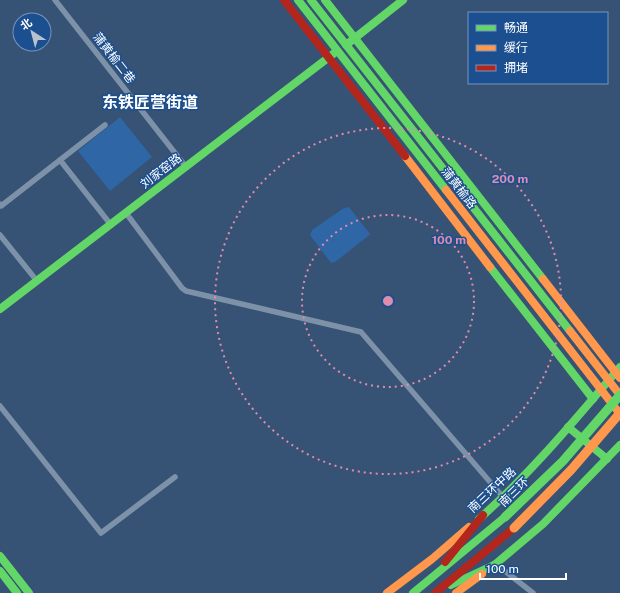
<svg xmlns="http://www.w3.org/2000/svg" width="620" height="593" viewBox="0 0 620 593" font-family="'Public Sans','Noto Sans SC',sans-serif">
  <rect width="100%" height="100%" fill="#365274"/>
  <g fill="#2f66a5">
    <polygon points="120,117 152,157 110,191 78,151"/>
    <polygon points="349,207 370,234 367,237 335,262 331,263 310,235 312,230 344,208"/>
  </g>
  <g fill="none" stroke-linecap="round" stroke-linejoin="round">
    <g stroke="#7d92a8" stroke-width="5.5">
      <polyline points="55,0 186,167"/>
      <polyline points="60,160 111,225"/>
      <polyline points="0,204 1,206 105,125"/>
      <polyline points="126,213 182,288 186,291 361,332 503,497"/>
      <polyline points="0,235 37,281"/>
      <polyline points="0,406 101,533 175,477"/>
      <polyline points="496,564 533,593"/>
    </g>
    <g stroke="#63d668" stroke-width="8">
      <polyline points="298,0 446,190"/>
      <polyline points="311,0 570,331"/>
      <polyline points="325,0 543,279"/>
      <polyline points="346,45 403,0"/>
      <polyline points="490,267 593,399"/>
      <polyline points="0,309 337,51"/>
      <polyline points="568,427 607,459"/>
      <path d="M 479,519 C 531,473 575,420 620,367"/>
      <polyline points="0,556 29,593"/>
      <polyline points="492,567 543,524 620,445"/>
      <polyline points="0,571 17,593"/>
      <polyline points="451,585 496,564"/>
      <polyline points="413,593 505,517"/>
    </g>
    <g stroke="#ff974d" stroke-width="8">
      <polyline points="405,156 490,267"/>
      <polyline points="446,190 620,414"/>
      <polyline points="543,279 620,378"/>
      <polyline points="570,331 620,395"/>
      <polyline points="387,593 432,559 469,527"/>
      <polyline points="456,593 482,574"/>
    </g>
    <g stroke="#b3261e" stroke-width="8">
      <polyline points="284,0 405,156"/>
      <polyline points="445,562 483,515"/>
      <polyline points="435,593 514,528"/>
    </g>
    <polyline stroke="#63d668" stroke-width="9" points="505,517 563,461 620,395"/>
    <polyline stroke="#ff974d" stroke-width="9" points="514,528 571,470 620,413"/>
  </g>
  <g fill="none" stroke="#e08cad" stroke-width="2" stroke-dasharray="2 4">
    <circle cx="388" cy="301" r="86"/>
    <circle cx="388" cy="301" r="173"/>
  </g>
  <g text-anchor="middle" stroke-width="3" stroke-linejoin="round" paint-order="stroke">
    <g font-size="12" fill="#fff" stroke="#1b4f8f">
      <text transform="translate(114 58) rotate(52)" y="4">蒲黄榆二巷</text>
      <text transform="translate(161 171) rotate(-38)" y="4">刘家窑路</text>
      <text transform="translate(459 188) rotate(52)" y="4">蒲黄榆路</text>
      <text transform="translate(492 490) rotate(-43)" y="4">南三环中路</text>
      <text transform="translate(514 492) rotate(-44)" y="4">南三环</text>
    </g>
    <g font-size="16" font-weight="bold" fill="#fff" stroke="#1b4f8f">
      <text x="150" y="108">东铁匠营街道</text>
    </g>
  </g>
  <circle cx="388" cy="301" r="6" fill="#e08cad" stroke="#1b4f8f" stroke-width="2"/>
  <g font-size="12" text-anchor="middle" font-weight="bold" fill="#e08cad" stroke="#1b4f8f" stroke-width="3" stroke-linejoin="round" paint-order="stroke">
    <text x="510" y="183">200 m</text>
    <text x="449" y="244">100 m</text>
  </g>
  <rect x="468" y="12" width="140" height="72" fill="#1b4f8f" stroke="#7695bc"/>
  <rect x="476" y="25" width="20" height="6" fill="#63d668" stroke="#7695bc"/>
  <text x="504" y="32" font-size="12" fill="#ffffff">畅通</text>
  <rect x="476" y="45" width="20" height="6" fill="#ff974d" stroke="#7695bc"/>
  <text x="504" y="52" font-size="12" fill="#ffffff">缓行</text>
  <rect x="476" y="65" width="20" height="6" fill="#b3261e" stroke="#7695bc"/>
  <text x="504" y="72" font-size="12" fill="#ffffff">拥堵</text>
  <g transform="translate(32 32) rotate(324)"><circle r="19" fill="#1b4f8f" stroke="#7695bc"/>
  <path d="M0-3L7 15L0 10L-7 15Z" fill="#b9c2ce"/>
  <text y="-6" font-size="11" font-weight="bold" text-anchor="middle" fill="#ffffff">北</text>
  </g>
  <path d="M480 573v6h86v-6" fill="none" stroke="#ffffff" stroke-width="2"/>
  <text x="486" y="573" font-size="12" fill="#ffffff" stroke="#1b4f8f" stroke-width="3" paint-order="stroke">100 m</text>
</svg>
